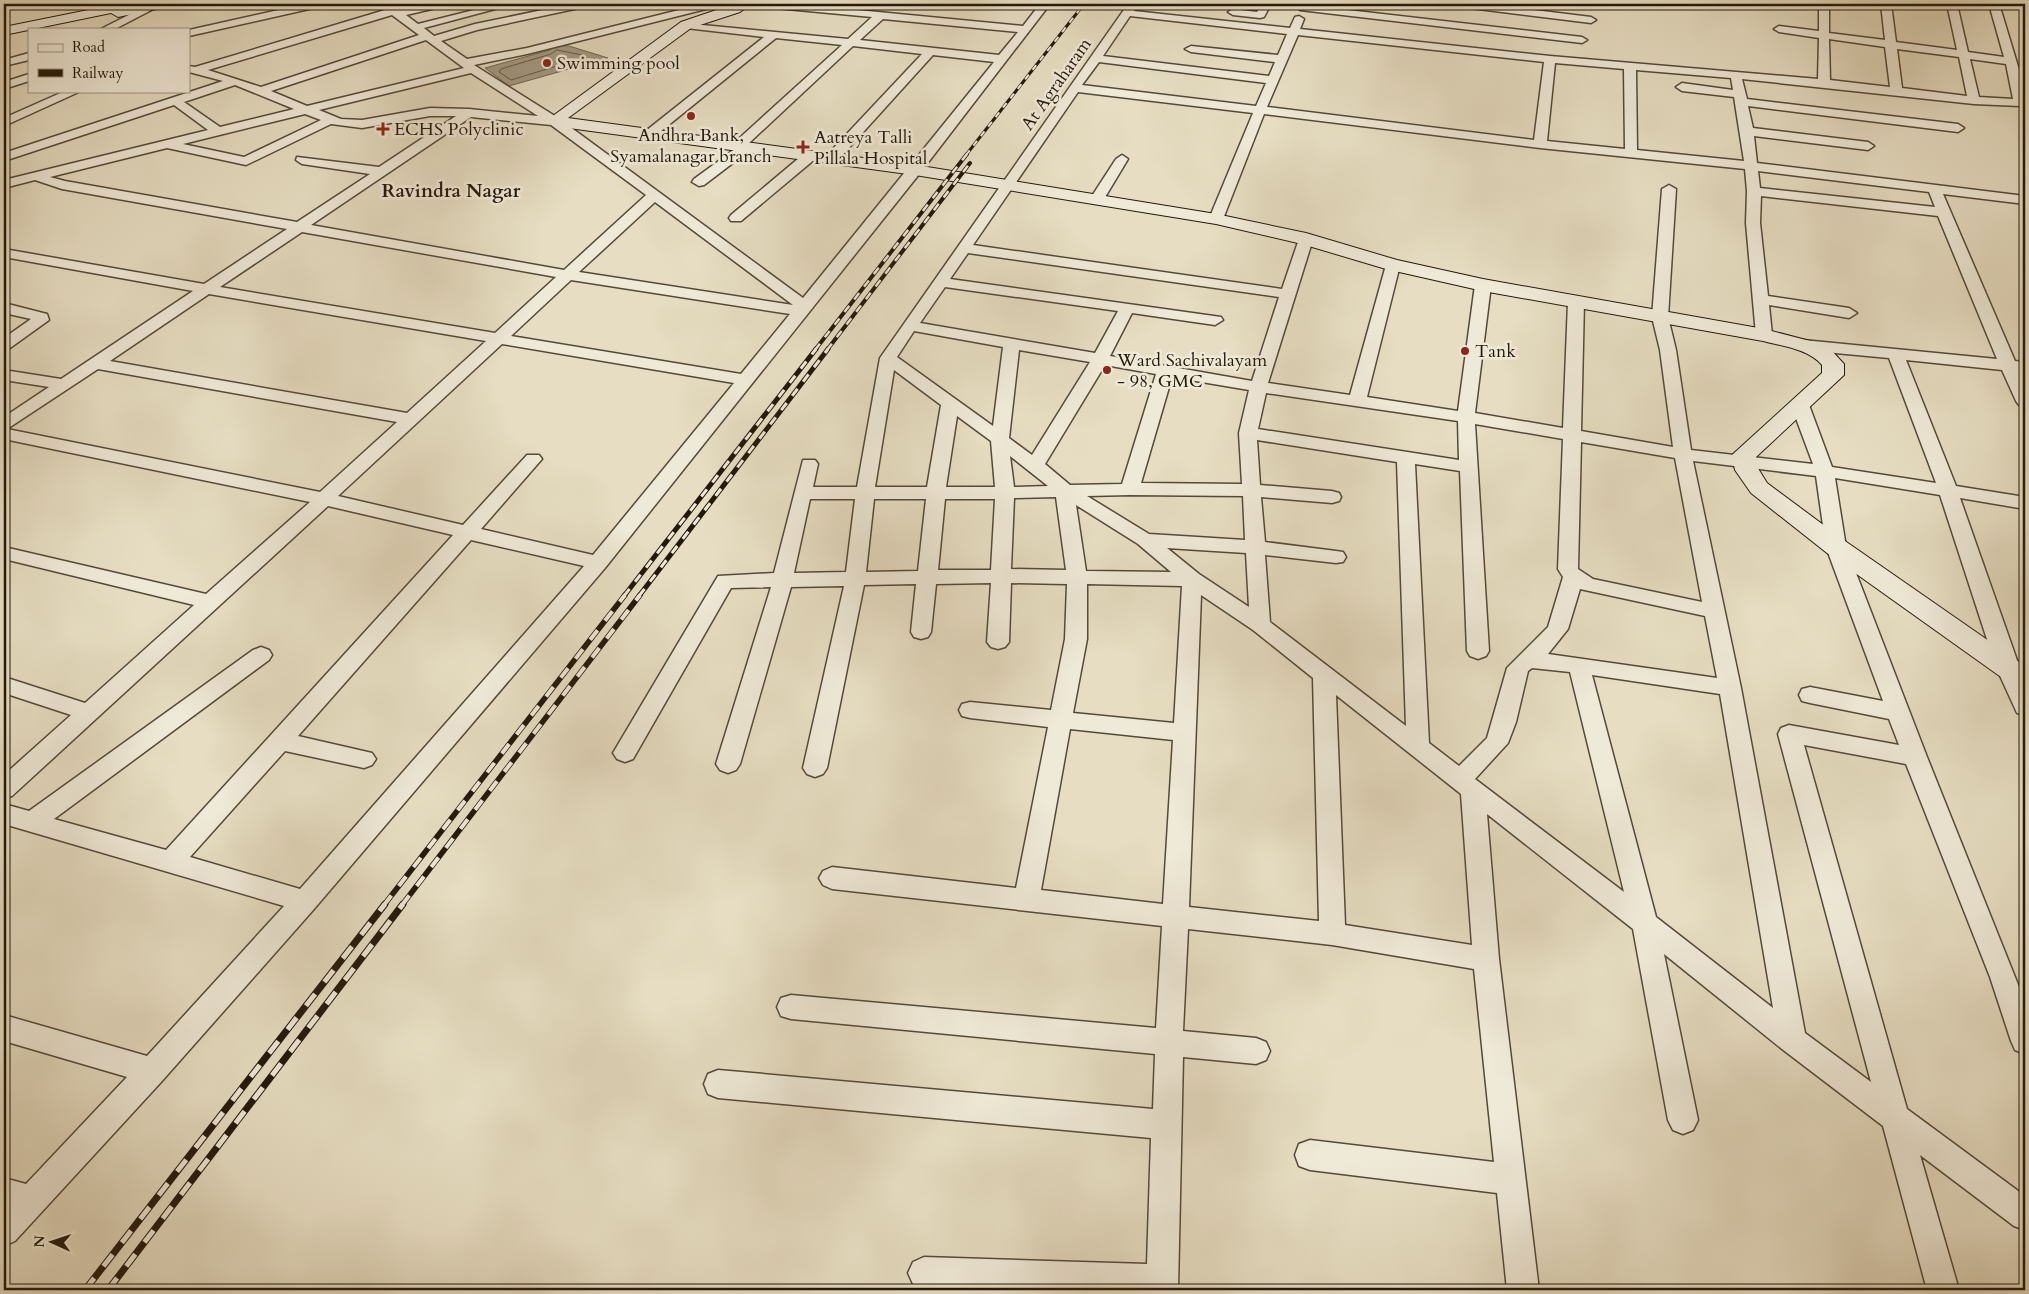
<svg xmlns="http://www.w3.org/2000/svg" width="2029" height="1294" viewBox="0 0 2029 1294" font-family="Cardo,serif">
  <rect width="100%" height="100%" fill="#e6ddc2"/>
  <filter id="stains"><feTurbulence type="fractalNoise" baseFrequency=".004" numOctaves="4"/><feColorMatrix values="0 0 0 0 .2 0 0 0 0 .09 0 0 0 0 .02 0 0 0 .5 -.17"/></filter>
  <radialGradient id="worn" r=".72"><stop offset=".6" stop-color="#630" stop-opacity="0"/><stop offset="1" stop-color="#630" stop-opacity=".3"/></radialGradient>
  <polygon fill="#a49a84" stroke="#706654" points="553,45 569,46 608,58 509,86 485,68 550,50"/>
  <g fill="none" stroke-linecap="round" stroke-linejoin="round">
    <polygon stroke="#645a48" stroke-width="1" points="557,50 582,55 583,58 511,80 499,72 501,69 551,54"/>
    <defs>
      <g id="street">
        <polygon points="76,4 96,4 113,9 108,12"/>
        <polygon points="150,4 163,4 115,29 101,29"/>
        <polygon points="305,4 323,4 318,7 189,36 189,30"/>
        <path d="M 379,4 L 390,4 L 400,10 L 429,4 L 446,4 L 445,6 L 406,15 L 418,24 L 494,5 L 499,8 L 424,28 L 434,36 L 475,24 L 571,4 L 589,4 L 584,7 L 477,30 L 441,41 L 467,59 L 527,48 L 703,4 L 719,4 L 718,6 L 527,54 L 474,65 L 558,118 L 803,298 L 994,62 L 933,55 L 837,161 L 827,161 L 826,158 L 827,155 L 922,54 L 853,46 L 748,144 L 752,147 L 750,150 L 704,185 L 699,186 L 692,182 L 694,179 L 735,149 L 732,146 L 734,143 L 842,45 L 776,38 L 655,136 L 647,136 L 645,133 L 647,130 L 764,37 L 686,28 L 681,25 L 682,23 L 848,39 L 872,17 L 765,7 L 760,4 L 795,4 L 1023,26 L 1040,4 L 1050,4 L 920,173 L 605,568 L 314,909 L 162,1081 L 15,1241 L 4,1246 L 4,1178 L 26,1184 L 127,1077 L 4,1041 L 4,1015 L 147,1056 L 284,906 L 4,824 L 4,804 L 29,811 L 253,650 L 261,647 L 269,650 L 272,655 L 269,660 L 54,819 L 166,850 L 453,535 L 328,506 L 12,796 L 4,798 L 4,775 L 71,715 L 4,693 L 4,677 L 85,703 L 194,605 L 4,559 L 4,547 L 206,594 L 310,502 L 4,439 L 4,417 L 49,387 L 4,380 L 4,370 L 61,379 L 193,291 L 4,257 L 4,249 L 204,284 L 287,229 L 62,189 L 35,180 L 4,188 L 4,180 L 208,130 L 174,105 L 4,161 L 4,153 L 223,81 L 189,72 L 189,66 L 195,67 L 385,10 ZM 392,15 L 419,35 L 261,87 L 208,70 ZM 883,19 L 1018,32 L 999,55 L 860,40 ZM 426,40 L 464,68 L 307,106 L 271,91 ZM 471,73 L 538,116 L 469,109 L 430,108 L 362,120 L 341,119 L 319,110 ZM 235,85 L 294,109 L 220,127 L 184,102 ZM 305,114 L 321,120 L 244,157 L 183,144 ZM 430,116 L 456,116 L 379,167 L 297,157 L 296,160 L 302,164 L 370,174 L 297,222 L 65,181 L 50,177 L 167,148 L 246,165 L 331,124 L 362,128 ZM 471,117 L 551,125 L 646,195 L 564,270 L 311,225 ZM 655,202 L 793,305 L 579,272 ZM 302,232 L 556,277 L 495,333 L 220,287 ZM 571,280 L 790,314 L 741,374 L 511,336 ZM 209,294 L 486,341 L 407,413 L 110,361 ZM 502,344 L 734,383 L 593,555 L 481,529 L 542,459 L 539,455 L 527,455 L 463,525 L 338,496 ZM 98,369 L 397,422 L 320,492 L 7,429 ZM 471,540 L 584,566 L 300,889 L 190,857 L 285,751 L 364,768 L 372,765 L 376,759 L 372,753 L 298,736 Z"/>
        <path d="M 1128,4 L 1138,4 L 1134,11 L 1290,28 L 1295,17 L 1299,16 L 1304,19 L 1300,29 L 1550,56 L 1818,79 L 1819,38 L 1779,32 L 1774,29 L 1779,26 L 1819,31 L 1819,4 L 1829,4 L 1829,33 L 1885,40 L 1881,4 L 1891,4 L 1896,42 L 1957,50 L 1947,4 L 1957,4 L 1968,52 L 2004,57 L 1989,4 L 2025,4 L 2025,9 L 2000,7 L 2020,73 L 2025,74 L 2025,80 L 2021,80 L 2025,101 L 2020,106 L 1974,104 L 1742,79 L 1747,99 L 1958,124 L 1964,128 L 1958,132 L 1748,106 L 1753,128 L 1868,142 L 1874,146 L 1868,150 L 1754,136 L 1757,163 L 2025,196 L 2025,204 L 1943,194 L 2015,361 L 2025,362 L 2025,372 L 2019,371 L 2025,384 L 2025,406 L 2019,405 L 2016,401 L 2002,370 L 1906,360 L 1956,486 L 2025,497 L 2025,509 L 1960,498 L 2025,683 L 2025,715 L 2017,713 L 1996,667 L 1940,495 L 1835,478 L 1846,547 L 1927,757 L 2025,1002 L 2025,1054 L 2015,1050 L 2011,1041 L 1990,977 L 1906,764 L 1804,745 L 1907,1109 L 2025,1196 L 2025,1230 L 2014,1226 L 1920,1155 L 1959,1290 L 1927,1290 L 1883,1126 L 1782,1049 L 1664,954 L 1698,1120 L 1693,1130 L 1683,1134 L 1673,1130 L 1668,1120 L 1633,929 L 1487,814 L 1499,959 L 1539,1290 L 1507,1290 L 1497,1193 L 1310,1170 L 1299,1166 L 1295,1155 L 1299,1144 L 1310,1140 L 1494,1162 L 1474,969 L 1332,945 L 1188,929 L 1183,1031 L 1256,1038 L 1266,1042 L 1270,1051 L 1266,1060 L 1256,1064 L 1183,1057 L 1178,1290 L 924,1289 L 913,1284 L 908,1273 L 913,1262 L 924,1257 L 1147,1264 L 1151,1138 L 718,1098 L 708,1094 L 704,1084 L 708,1074 L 718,1070 L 1153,1109 L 1155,1054 L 791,1019 L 781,1016 L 777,1007 L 781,998 L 791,995 L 1156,1028 L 1162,926 L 832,889 L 823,885 L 819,878 L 823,871 L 832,867 L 1016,888 L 1048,727 L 970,718 L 962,716 L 959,710 L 962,704 L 970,702 L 1051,710 L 1065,639 L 1067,584 L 1011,583 L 1009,642 L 1005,647 L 998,649 L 991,647 L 987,642 L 991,583 L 936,584 L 931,632 L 928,637 L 921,639 L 914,637 L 911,632 L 916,584 L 864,585 L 827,768 L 823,774 L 815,777 L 807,774 L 803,768 L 844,586 L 791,587 L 740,764 L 736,770 L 728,773 L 720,770 L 716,764 L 771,587 L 731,588 L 633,759 L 625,762 L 617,759 L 613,753 L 718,576 L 774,573 L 803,460 L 815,460 L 818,464 L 813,487 L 857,487 L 880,358 ZM 1130,16 L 1287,34 L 1278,55 L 1191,46 L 1185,49 L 1191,52 L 1275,62 L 1269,76 L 1103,56 ZM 1298,35 L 1544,62 L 1534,140 L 1267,107 ZM 1829,39 L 1885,47 L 1890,87 L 1830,80 ZM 1897,49 L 1959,57 L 1967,96 L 1902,88 ZM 1970,59 L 2006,64 L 2013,99 L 1979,97 ZM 1099,62 L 1266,83 L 1256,106 L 1082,85 ZM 1555,63 L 1624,69 L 1625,149 L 1547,141 ZM 1636,70 L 1731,78 L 1733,90 L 1682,83 L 1676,87 L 1682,91 L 1734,97 L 1744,161 L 1637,150 ZM 1078,92 L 1253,113 L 1209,219 L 1216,223 L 1223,219 L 1264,114 L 1540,148 L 1745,169 L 1747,191 L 1746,223 L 1756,335 L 1764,340 L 1772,335 L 1769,305 L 1849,318 L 1857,313 L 1849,308 L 1768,296 L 1760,223 L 1761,196 L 1938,216 L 1997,359 L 1803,340 L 1795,345 L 1803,350 L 1889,358 L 1936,483 L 1832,467 L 1809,405 L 1806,401 L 1794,401 L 1791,405 L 1813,464 L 1691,450 L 1676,350 L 1668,317 L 1676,189 L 1669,185 L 1662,189 L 1652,317 L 1660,350 L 1673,447 L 1581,431 L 1584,302 L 1576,297 L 1568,302 L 1563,428 L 1475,413 L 1491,285 L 1483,280 L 1475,285 L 1458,411 L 1367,397 L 1400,265 L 1393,261 L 1386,265 L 1350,395 L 1268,383 L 1313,239 L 1311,236 L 1301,236 L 1299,239 L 1282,289 L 973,245 ZM 1758,171 L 1929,192 L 1935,207 L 1760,188 ZM 968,253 L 1279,297 L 1252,381 L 1110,356 L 1132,313 L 1215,325 L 1223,320 L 1221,317 L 950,279 ZM 945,287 L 1118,311 L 1095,353 L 920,323 ZM 914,331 L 1003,347 L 993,426 L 897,357 ZM 1019,350 L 1090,362 L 1032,455 L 1009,438 ZM 1105,365 L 1156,374 L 1122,484 L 1070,485 L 1045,464 ZM 894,370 L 941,405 L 927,487 L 875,487 ZM 1172,377 L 1249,390 L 1239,433 L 1242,484 L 1141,483 ZM 1266,393 L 1458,421 L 1459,460 L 1258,429 ZM 957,416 L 991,441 L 995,487 L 946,487 ZM 1475,424 L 1563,439 L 1558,569 L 1563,577 L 1548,627 L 1507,668 L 1487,738 L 1459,766 L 1429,743 L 1415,464 L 1460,471 L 1467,651 L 1470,656 L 1478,659 L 1486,656 L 1489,651 ZM 1257,440 L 1397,462 L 1406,726 L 1270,622 L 1265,555 L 1336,563 L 1343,562 L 1346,557 L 1343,552 L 1336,551 L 1265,542 L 1261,497 L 1332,503 L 1339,501 L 1341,497 L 1339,493 L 1332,491 L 1260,485 ZM 1581,442 L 1675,458 L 1702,602 L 1593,579 L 1578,569 ZM 1010,456 L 1048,486 L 1014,487 ZM 1693,461 L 1816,476 L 1826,547 L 1883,701 L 1810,687 L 1802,689 L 1799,695 L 1802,701 L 1810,703 L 1889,719 L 1899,745 L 1789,725 L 1781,728 L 1778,734 L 1871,1082 L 1805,1033 L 1741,688 ZM 1130,495 L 1243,496 L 1245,540 L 1149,534 L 1087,496 ZM 1056,497 L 1066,570 L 1011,569 L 1014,498 ZM 810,499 L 855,499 L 846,572 L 794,573 ZM 874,499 L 926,499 L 918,571 L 866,572 ZM 945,499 L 995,499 L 991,570 L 938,570 ZM 1076,505 L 1138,544 L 1171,572 L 1086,571 ZM 1167,548 L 1246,553 L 1249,607 L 1199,574 ZM 1087,584 L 1182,586 L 1174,723 L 1073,713 L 1087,639 ZM 1580,589 L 1705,616 L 1717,678 L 1548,654 L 1568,629 ZM 1201,595 L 1253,630 L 1313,678 L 1319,921 L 1189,907 ZM 1532,668 L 1570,672 L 1624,892 L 1475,779 L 1508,743 L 1516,722 L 1528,671 ZM 1592,675 L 1720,694 L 1773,1008 L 1656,917 ZM 1336,695 L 1461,794 L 1472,945 L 1345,925 ZM 1070,729 L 1173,740 L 1163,904 L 1041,890 Z"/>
        <polygon points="1261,4 1271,4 1264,17 1260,18 1233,15 1228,12 1233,9 1257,12"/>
        <polygon points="1457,4 1485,4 1591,17 1596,20 1591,23 1462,7"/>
        <polygon points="1304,5 1582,37 1587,40 1582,43 1300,10 1300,6"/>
        <polygon points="29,53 29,60 4,66 4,60"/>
        <polygon points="29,74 29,81 4,89 4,82"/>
        <polygon points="65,91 81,91 4,126 4,118"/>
        <polygon points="810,152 816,156 815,159 741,221 731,221 729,218 731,215 805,153"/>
        <polygon points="1122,155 1128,159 1104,199 1102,202 1092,202 1090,199 1116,159"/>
        <polygon points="4,303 47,314 49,320 10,348 4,350 4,338 31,319 4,313"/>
      </g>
      <g id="secondary">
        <polygon points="118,4 168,4 166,7 118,17 111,13 4,35 4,27"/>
        <path d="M 734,4 L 750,4 L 740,12 L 691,28 L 568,118 L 915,165 L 1216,214 L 1306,233 L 1397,260 L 1483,279 L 1764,329 L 1810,341 L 1832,351 L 1844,364 L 1844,375 L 1756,457 L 1759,470 L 1767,483 L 1845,541 L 2025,666 L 2025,690 L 2015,687 L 1827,553 L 1751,493 L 1735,470 L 1732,455 L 1822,373 L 1822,365 C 1809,349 1782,346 1763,341 L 1483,291 L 1386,269 L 1302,244 L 1216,224 L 915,175 L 554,126 L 546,121 L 681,22 Z"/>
      </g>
    </defs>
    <use href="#street" stroke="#544a39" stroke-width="3"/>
    <use href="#secondary" stroke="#23190b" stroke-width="2"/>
    <use href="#street" fill="#efe9d7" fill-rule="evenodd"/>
    <use href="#secondary" fill="#efe9d7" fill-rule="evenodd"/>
    <defs>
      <polyline id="rail-far4" points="966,155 1084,4"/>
      <g id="rail-far3">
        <polyline points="815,350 967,154"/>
        <polyline points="827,350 970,163"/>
      </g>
      <g id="rail-far2">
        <polyline points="624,596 816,349"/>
        <polyline points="639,596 828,349"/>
      </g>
      <g id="rail-far1">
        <polyline points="384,905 625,595"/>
        <polyline points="402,905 640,595"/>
      </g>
      <g id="rail">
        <polyline points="85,1290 385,904"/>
        <polyline points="108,1290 403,904"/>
      </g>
    </defs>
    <use href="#rail-far4" stroke="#23190b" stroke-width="3"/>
    <use href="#rail-far3" stroke="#23190b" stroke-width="4"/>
    <use href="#rail-far2" stroke="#23190b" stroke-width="5"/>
    <use href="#rail-far1" stroke="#23190b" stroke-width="5.5"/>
    <use href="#rail" stroke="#23190b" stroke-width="7"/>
    <use href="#rail-far4" stroke="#efe9d7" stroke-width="2" stroke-dasharray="6" stroke-linecap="butt"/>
    <use href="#rail-far3" stroke="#efe9d7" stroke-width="2.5" stroke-dasharray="8" stroke-linecap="butt"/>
    <use href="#rail-far2" stroke="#efe9d7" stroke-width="3" stroke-dasharray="9" stroke-linecap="butt"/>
    <use href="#rail-far1" stroke="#efe9d7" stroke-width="4" stroke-dasharray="12" stroke-linecap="butt"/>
    <use href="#rail" stroke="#efe9d7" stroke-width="5" stroke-dasharray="15" stroke-linecap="butt"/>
  </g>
  <g fill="#8f2418" stroke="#efe9d7" stroke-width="2">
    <circle cx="547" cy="63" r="5"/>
    <circle cx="691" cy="116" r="5"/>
    <path d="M380.5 121.5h5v5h5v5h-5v5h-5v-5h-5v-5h5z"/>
    <path d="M800.5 139.5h5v5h5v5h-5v5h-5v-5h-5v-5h5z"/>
    <circle cx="1465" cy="351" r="5"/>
    <circle cx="1107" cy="370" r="5"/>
  </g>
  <g text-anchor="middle" stroke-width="5" stroke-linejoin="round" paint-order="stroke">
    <g font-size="18" fill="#23190b" stroke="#efe9d7" text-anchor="start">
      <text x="557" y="69">Swimming pool</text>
      <text x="394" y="135">ECHS Polyclinic</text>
      <text x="691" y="141" text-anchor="middle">Andhra Bank,<tspan x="691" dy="21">Syamalanagar branch</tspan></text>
      <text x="814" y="143">Aatreya Talli<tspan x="814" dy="21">Pillala Hospital</tspan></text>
      <text x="1475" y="357">Tank</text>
      <text x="1117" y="366">Ward Sachivalayam<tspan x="1117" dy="21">- 98, GMC</tspan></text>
    </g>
    <g font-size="18" fill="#23190b" stroke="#efe9d7">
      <text transform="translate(1056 84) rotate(-55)" y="6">At Agraharam</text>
    </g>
    <g font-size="19" font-weight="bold" fill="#23190b" stroke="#efe9d7">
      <text x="451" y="197">Ravindra Nagar</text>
    </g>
  </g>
  <rect width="2029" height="1294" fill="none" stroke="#e6ddc2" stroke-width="20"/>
  <rect x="5" y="5" width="2019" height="1284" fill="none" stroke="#23190b" stroke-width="2.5"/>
  <rect x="10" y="10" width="2009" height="1274" fill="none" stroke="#23190b"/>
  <rect x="28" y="28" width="162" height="65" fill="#efe9d7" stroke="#9d9685"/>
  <rect x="38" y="44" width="25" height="8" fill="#efe9d7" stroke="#9d9685"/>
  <text x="72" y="52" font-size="15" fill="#23190b">Road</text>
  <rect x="38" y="69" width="25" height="8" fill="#23190b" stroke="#9d9685"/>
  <text x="72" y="78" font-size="15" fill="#23190b">Railway</text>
  <g transform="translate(52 1242) rotate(273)" stroke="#efe9d7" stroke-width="4" paint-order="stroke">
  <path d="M0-4L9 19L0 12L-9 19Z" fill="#23190b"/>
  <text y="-8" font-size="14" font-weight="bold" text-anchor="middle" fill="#23190b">N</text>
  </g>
  <rect width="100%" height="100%" filter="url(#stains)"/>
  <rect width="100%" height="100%" fill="url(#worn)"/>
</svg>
